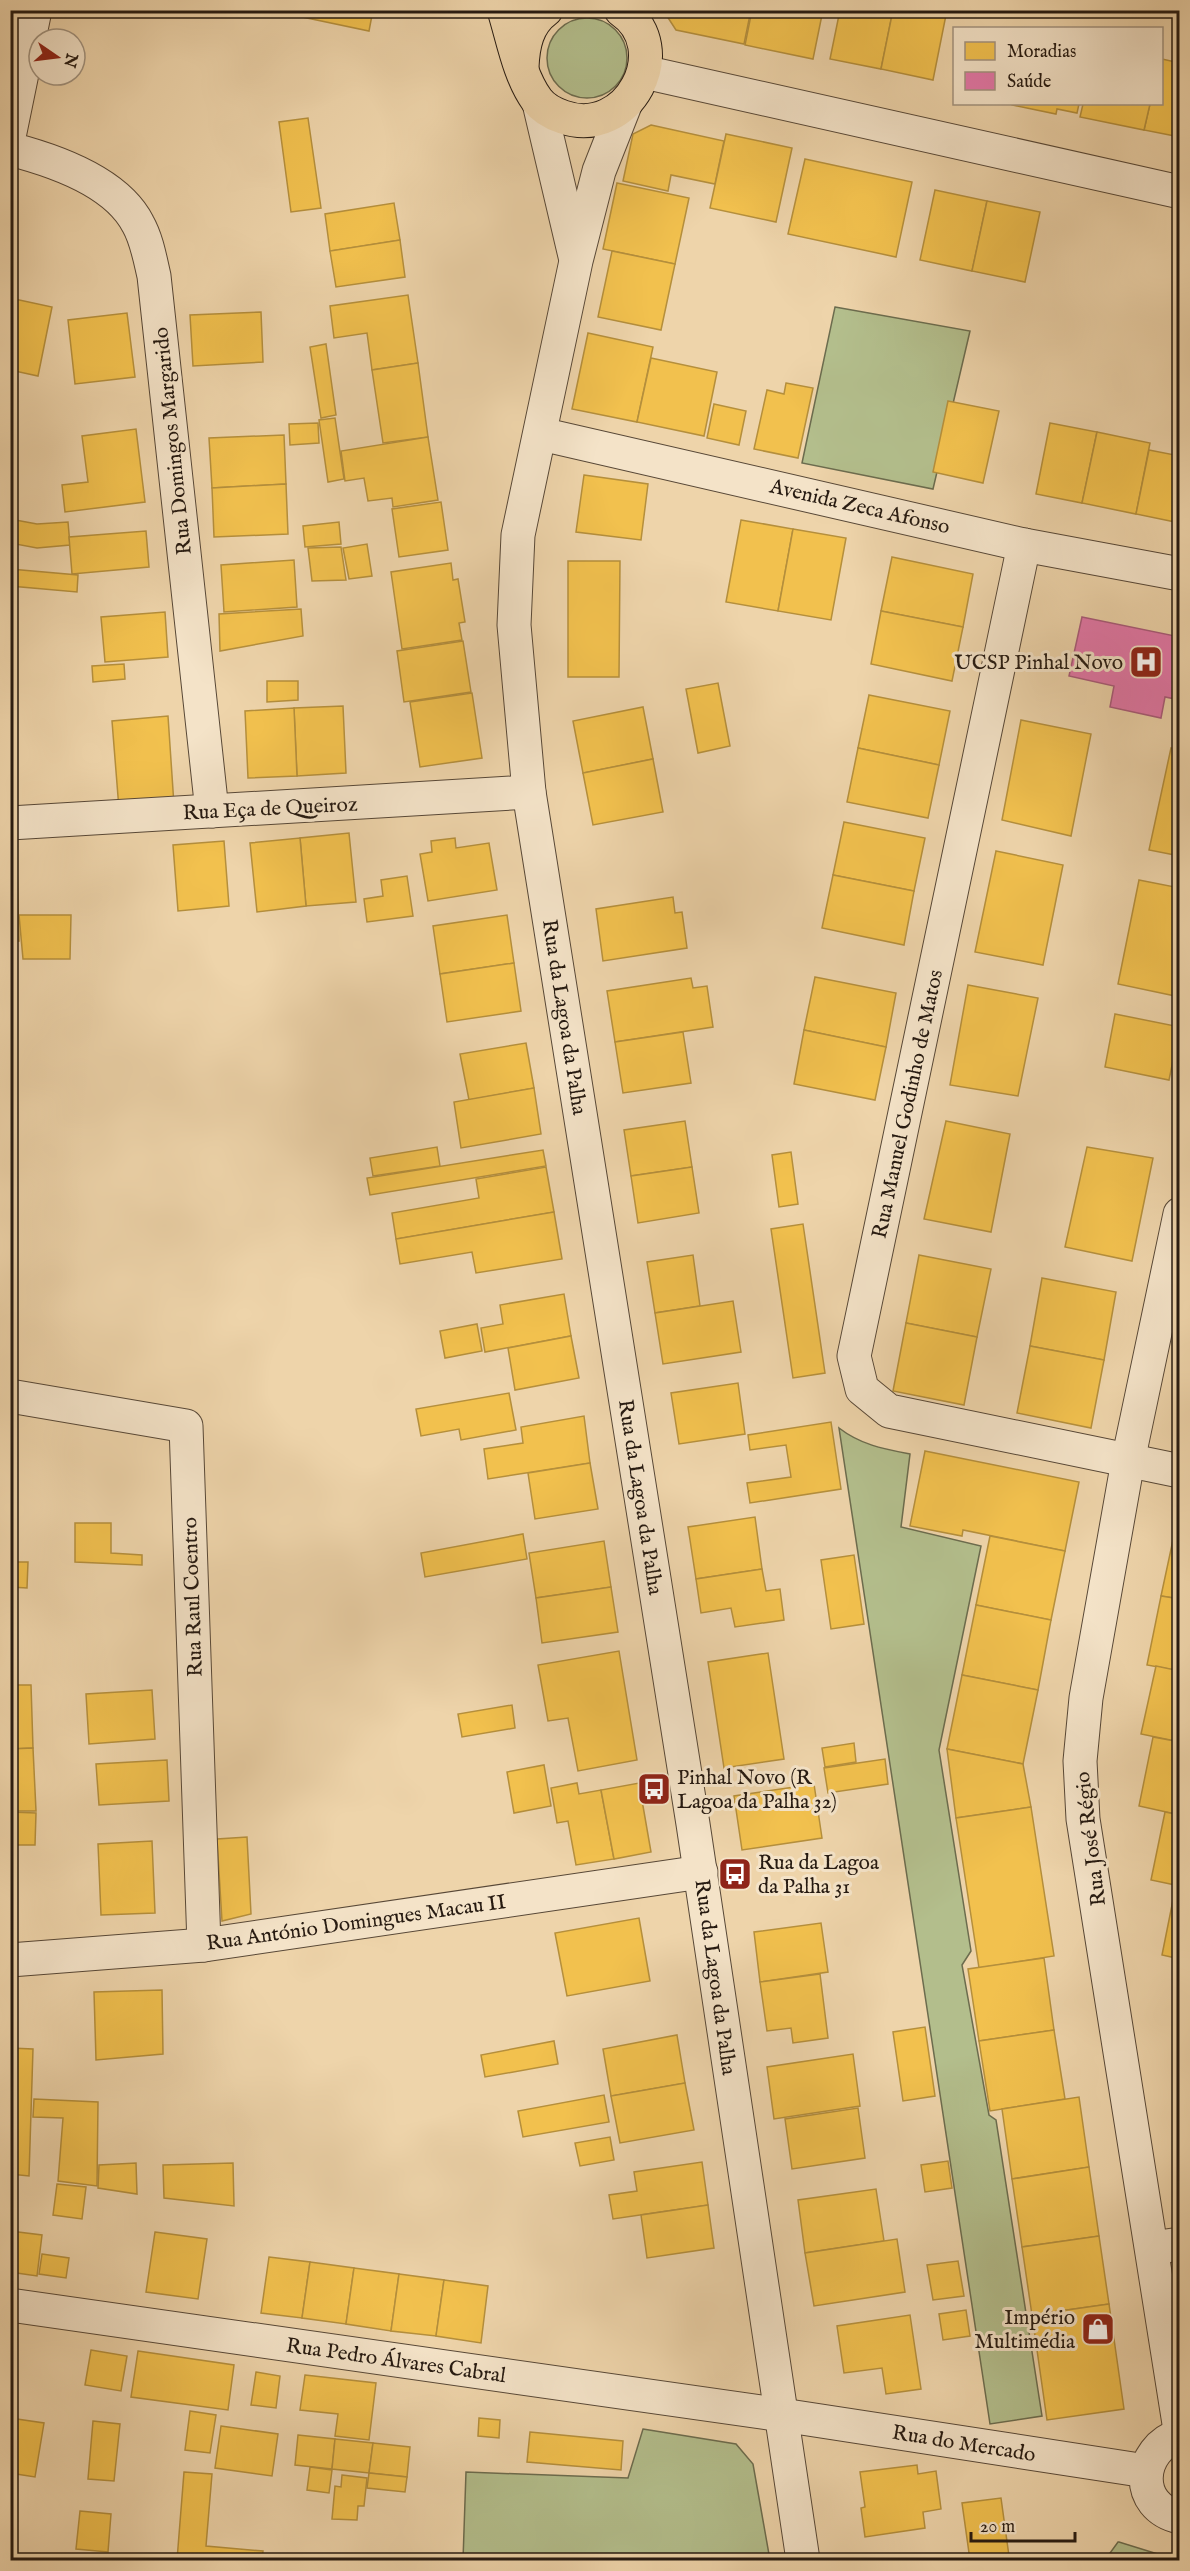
<svg xmlns="http://www.w3.org/2000/svg" width="1190" height="2571" viewBox="0 0 1190 2571" font-family="'IM FELL English',serif">
  <rect width="100%" height="100%" fill="#eed4aa"/>
  <filter id="stains"><feTurbulence type="fractalNoise" baseFrequency=".00333" numOctaves="4"/><feColorMatrix values="0 0 0 0 .2 0 0 0 0 .09 0 0 0 0 .02 0 0 0 .5 -.17"/></filter>
  <radialGradient id="worn" r=".72"><stop offset=".6" stop-color="#630" stop-opacity="0"/><stop offset="1" stop-color="#630" stop-opacity=".3"/></radialGradient>
  <g fill="#b3be8c" stroke="#6c6c4e" stroke-width="1.5">
    <circle cx="587" cy="58" r="40"/>
    <polygon points="835,307 970,331 933,489 802,463"/>
    <path d="M 839,1428 C 861,1445 884,1449 910,1454 L 901,1527 L 981,1546 L 939,1750 L 971,1951 L 962,1965 L 989,2115 L 996,2120 L 1042,2416 L 990,2424 Z"/>
    <polygon points="643,2429 736,2444 753,2464 770,2560 463,2560 466,2472 628,2478"/>
    <polygon points="1118,2542 1119,2542 1177,2560 1105,2560"/>
  </g>
  <g fill="#f2c14e" stroke="#b58f3c" stroke-width="1.5">
    <polygon points="269,10 373,10 369,31"/>
    <polygon points="663,10 751,10 744,44 676,30"/>
    <polygon points="752,10 823,10 813,59 745,45"/>
    <polygon points="840,10 893,10 881,69 830,59"/>
    <polygon points="893,10 947,10 933,80 881,69"/>
    <polygon points="1162,59 1180,63 1180,137 1144,130 1150,104 1162,104"/>
    <polygon points="1012,104 1079,104 1077,113 1057,109 1056,114 1012,105"/>
    <polygon points="1083,104 1150,104 1144,130 1080,117"/>
    <polygon points="308,118 321,208 291,212 279,122"/>
    <polygon points="651,125 724,141 715,184 671,175 668,191 623,181 633,134"/>
    <polygon points="726,134 792,148 776,222 710,208"/>
    <polygon points="805,159 912,182 896,257 788,234"/>
    <polygon points="617,183 689,198 675,264 603,249"/>
    <polygon points="935,190 987,201 972,271 920,260"/>
    <polygon points="987,201 1040,212 1025,282 972,271"/>
    <polygon points="394,203 400,240 330,251 325,214"/>
    <polygon points="400,240 405,277 336,287 330,251"/>
    <polygon points="612,251 675,264 661,330 598,317"/>
    <polygon points="408,295 418,363 372,370 367,333 334,338 330,306"/>
    <polygon points="10,298 52,307 38,376 10,370"/>
    <polygon points="261,312 263,362 193,366 190,315"/>
    <polygon points="127,313 135,377 75,384 68,320"/>
    <polygon points="588,333 653,347 637,422 572,409"/>
    <polygon points="326,344 336,415 321,418 310,347"/>
    <polygon points="651,358 717,372 704,436 637,422"/>
    <polygon points="418,363 428,437 383,443 372,370"/>
    <polygon points="786,383 813,388 798,458 754,449 767,390 784,394"/>
    <polygon points="948,401 999,411 983,483 933,472"/>
    <polygon points="714,404 746,411 739,445 707,438"/>
    <polygon points="335,418 344,479 328,482 319,420"/>
    <polygon points="318,423 319,443 290,445 289,424"/>
    <polygon points="1050,423 1097,432 1082,503 1036,494"/>
    <polygon points="136,429 145,502 65,512 62,485 88,482 82,436"/>
    <polygon points="1097,432 1150,443 1136,514 1082,503"/>
    <polygon points="284,435 286,484 212,488 209,438"/>
    <polygon points="428,437 438,500 393,507 392,498 368,501 364,478 345,481 341,451"/>
    <polygon points="1149,450 1180,456 1180,523 1136,514"/>
    <polygon points="584,475 648,484 641,540 576,532"/>
    <polygon points="286,484 288,534 214,537 212,488"/>
    <polygon points="441,502 448,550 399,557 392,509"/>
    <polygon points="10,519 37,524 68,522 70,545 37,548 10,543"/>
    <polygon points="741,520 793,529 778,611 726,602"/>
    <polygon points="339,522 341,544 305,547 303,526"/>
    <polygon points="793,529 846,538 831,620 778,611"/>
    <polygon points="146,531 149,567 72,574 69,537"/>
    <polygon points="367,544 372,576 349,579 343,548"/>
    <polygon points="341,547 346,580 312,581 308,548"/>
    <polygon points="892,557 973,574 963,627 881,611"/>
    <polygon points="294,560 297,607 224,612 221,565"/>
    <polygon points="568,561 620,561 619,677 568,677"/>
    <polygon points="451,563 453,580 458,579 465,622 459,623 462,640 402,649 391,572"/>
    <polygon points="10,569 78,575 77,592 10,586"/>
    <polygon points="301,609 303,636 220,651 219,614"/>
    <polygon points="881,611 963,627 952,681 871,664"/>
    <polygon points="165,612 168,657 105,662 101,617"/>
    <polygon points="463,641 471,692 404,702 397,651"/>
    <polygon points="124,664 125,679 93,682 92,666"/>
    <polygon points="267,681 298,681 298,700 267,702"/>
    <polygon points="718,683 730,746 698,753 686,689"/>
    <polygon points="472,693 482,758 420,767 410,702"/>
    <polygon points="869,695 950,711 939,765 858,748"/>
    <polygon points="343,706 346,773 297,776 294,708"/>
    <polygon points="643,707 653,759 583,773 573,721"/>
    <polygon points="294,708 297,776 248,778 245,711"/>
    <polygon points="168,716 174,805 119,809 112,721"/>
    <polygon points="1021,720 1091,734 1071,836 1002,820"/>
    <polygon points="858,748 939,765 928,818 847,802"/>
    <polygon points="1171,748 1180,750 1180,856 1149,850"/>
    <polygon points="653,759 663,812 593,825 583,773"/>
    <polygon points="844,822 925,838 914,891 833,875"/>
    <polygon points="349,833 356,902 306,906 300,838"/>
    <polygon points="300,838 306,906 257,912 250,843"/>
    <polygon points="455,838 456,848 489,843 497,890 428,901 420,854 432,852 431,841"/>
    <polygon points="224,841 229,906 178,911 173,845"/>
    <polygon points="996,851 1063,865 1043,965 975,952"/>
    <polygon points="17,865 19,941 10,942 10,866"/>
    <polygon points="833,875 914,891 904,945 822,928"/>
    <polygon points="407,876 413,916 367,922 364,899 383,896 381,880"/>
    <polygon points="1139,880 1180,888 1180,997 1118,984"/>
    <polygon points="673,897 675,913 682,912 687,948 603,961 596,909"/>
    <polygon points="19,915 71,915 70,959 23,959"/>
    <polygon points="507,915 514,963 440,974 433,926"/>
    <polygon points="514,963 521,1011 447,1022 440,974"/>
    <polygon points="815,977 896,993 886,1047 804,1030"/>
    <polygon points="691,978 693,988 707,986 713,1027 615,1042 607,991"/>
    <polygon points="968,985 1038,998 1018,1096 950,1085"/>
    <polygon points="1115,1014 1180,1027 1169,1080 1105,1067"/>
    <polygon points="804,1030 886,1047 875,1100 794,1084"/>
    <polygon points="683,1032 691,1083 623,1093 615,1042"/>
    <polygon points="526,1043 534,1088 469,1100 460,1054"/>
    <polygon points="534,1088 541,1134 461,1148 454,1102"/>
    <polygon points="685,1121 692,1167 631,1176 624,1130"/>
    <polygon points="946,1121 1010,1134 991,1232 924,1219"/>
    <polygon points="437,1147 440,1166 373,1176 370,1158"/>
    <polygon points="1087,1147 1153,1158 1132,1261 1065,1247"/>
    <polygon points="543,1150 546,1166 370,1195 367,1178"/>
    <polygon points="791,1152 798,1204 779,1207 772,1155"/>
    <polygon points="546,1167 554,1212 396,1239 392,1213 479,1198 476,1179"/>
    <polygon points="692,1167 699,1213 638,1223 631,1176"/>
    <polygon points="554,1212 562,1259 476,1273 472,1252 400,1264 396,1239"/>
    <polygon points="803,1224 825,1373 793,1378 771,1229"/>
    <polygon points="693,1255 700,1306 655,1313 647,1262"/>
    <polygon points="919,1255 991,1269 977,1337 906,1323"/>
    <polygon points="1042,1278 1116,1292 1104,1360 1030,1346"/>
    <polygon points="564,1294 571,1336 485,1352 481,1328 503,1324 500,1305"/>
    <polygon points="733,1301 741,1352 663,1364 655,1313"/>
    <polygon points="906,1323 977,1337 964,1405 893,1391"/>
    <polygon points="477,1324 482,1351 445,1358 440,1331"/>
    <polygon points="571,1336 579,1378 515,1390 508,1348"/>
    <polygon points="1030,1346 1104,1360 1091,1428 1017,1413"/>
    <polygon points="738,1383 745,1434 679,1444 671,1393"/>
    <polygon points="509,1393 516,1430 461,1440 459,1429 421,1436 416,1409"/>
    <polygon points="584,1416 590,1463 488,1479 484,1449 523,1443 521,1427"/>
    <polygon points="831,1422 841,1489 750,1503 747,1483 791,1477 786,1445 750,1450 748,1435"/>
    <polygon points="925,1451 1079,1482 1065,1551 963,1530 962,1536 910,1526"/>
    <polygon points="590,1463 598,1509 535,1519 528,1473"/>
    <polygon points="755,1517 762,1569 696,1579 688,1527"/>
    <polygon points="75,1523 111,1523 111,1553 142,1555 142,1565 75,1562"/>
    <polygon points="1176,1526 1180,1527 1180,1599 1161,1596"/>
    <polygon points="523,1534 527,1559 425,1577 421,1553"/>
    <polygon points="990,1536 1065,1551 1051,1620 976,1605"/>
    <polygon points="604,1541 611,1587 536,1598 529,1553"/>
    <polygon points="854,1555 864,1624 831,1629 821,1560"/>
    <polygon points="10,1562 28,1562 27,1588 10,1587"/>
    <polygon points="762,1569 766,1591 780,1589 784,1620 735,1627 731,1608 701,1613 696,1579"/>
    <polygon points="611,1587 618,1632 542,1643 536,1598"/>
    <polygon points="1161,1596 1180,1599 1180,1671 1147,1665"/>
    <polygon points="976,1605 1051,1620 1038,1690 962,1675"/>
    <polygon points="619,1651 637,1760 578,1771 568,1718 548,1721 538,1665"/>
    <polygon points="768,1653 784,1759 724,1768 708,1662"/>
    <polygon points="1156,1666 1180,1671 1180,1742 1141,1734"/>
    <polygon points="962,1675 1038,1690 1023,1764 947,1749"/>
    <polygon points="10,1685 31,1685 33,1748 10,1749"/>
    <polygon points="152,1690 155,1739 89,1744 86,1694"/>
    <polygon points="512,1705 515,1728 462,1737 458,1714"/>
    <polygon points="1153,1737 1180,1742 1180,1815 1139,1806"/>
    <polygon points="854,1743 856,1762 825,1767 822,1748"/>
    <polygon points="33,1748 36,1811 10,1811 10,1749"/>
    <polygon points="947,1749 1023,1764 1031,1807 956,1818"/>
    <polygon points="885,1759 888,1784 828,1793 824,1768"/>
    <polygon points="167,1760 169,1801 99,1805 96,1764"/>
    <polygon points="544,1765 551,1806 514,1813 507,1772"/>
    <polygon points="577,1783 579,1794 601,1790 614,1859 576,1865 568,1821 557,1823 551,1788"/>
    <polygon points="639,1783 651,1852 614,1859 601,1790"/>
    <polygon points="814,1784 822,1838 742,1850 734,1796"/>
    <polygon points="1031,1807 1054,1956 979,1968 956,1818"/>
    <polygon points="10,1812 36,1813 35,1845 10,1845"/>
    <polygon points="1165,1812 1180,1815 1180,1886 1151,1880"/>
    <polygon points="247,1837 251,1914 222,1921 217,1839"/>
    <polygon points="152,1841 155,1913 101,1915 98,1844"/>
    <polygon points="1176,1885 1180,1886 1180,1959 1162,1955"/>
    <polygon points="639,1918 650,1981 567,1996 555,1933"/>
    <polygon points="821,1923 828,1972 760,1982 754,1932"/>
    <polygon points="1044,1958 1054,2030 979,2041 968,1969"/>
    <polygon points="820,1974 828,2038 793,2043 791,2028 767,2031 760,1982"/>
    <polygon points="162,1990 163,2054 96,2060 94,1992"/>
    <polygon points="925,2027 935,2096 903,2101 893,2032"/>
    <polygon points="1054,2030 1065,2099 990,2111 979,2041"/>
    <polygon points="677,2035 685,2083 611,2096 603,2049"/>
    <polygon points="554,2041 558,2064 485,2077 481,2055"/>
    <polygon points="10,2048 33,2049 29,2176 10,2174"/>
    <polygon points="853,2054 860,2106 774,2119 767,2067"/>
    <polygon points="685,2083 694,2130 620,2143 611,2096"/>
    <polygon points="604,2095 609,2122 523,2137 518,2111"/>
    <polygon points="1079,2097 1089,2167 1012,2179 1002,2109"/>
    <polygon points="34,2099 98,2102 97,2186 58,2181 63,2118 33,2117"/>
    <polygon points="858,2108 865,2158 792,2169 785,2119"/>
    <polygon points="610,2137 614,2160 580,2166 575,2143"/>
    <polygon points="948,2161 952,2188 925,2192 921,2165"/>
    <polygon points="702,2162 708,2205 613,2219 609,2195 637,2191 634,2172"/>
    <polygon points="136,2163 137,2194 98,2188 99,2165"/>
    <polygon points="233,2163 234,2206 164,2198 163,2165"/>
    <polygon points="1089,2167 1099,2236 1022,2247 1012,2179"/>
    <polygon points="57,2184 86,2187 82,2219 53,2215"/>
    <polygon points="876,2189 884,2241 805,2253 798,2200"/>
    <polygon points="708,2205 714,2248 647,2258 641,2215"/>
    <polygon points="10,2231 42,2235 37,2276 10,2272"/>
    <polygon points="155,2232 207,2239 198,2299 146,2292"/>
    <polygon points="1099,2236 1109,2304 1032,2315 1022,2247"/>
    <polygon points="897,2239 905,2292 814,2306 805,2253"/>
    <polygon points="42,2254 69,2258 66,2278 39,2274"/>
    <polygon points="269,2257 310,2262 302,2318 261,2313"/>
    <polygon points="958,2261 964,2296 933,2300 927,2265"/>
    <polygon points="310,2262 354,2268 346,2324 302,2318"/>
    <polygon points="354,2268 399,2274 391,2331 346,2324"/>
    <polygon points="399,2274 444,2280 436,2336 391,2331"/>
    <polygon points="444,2280 488,2286 481,2343 436,2336"/>
    <polygon points="1109,2304 1124,2409 1047,2420 1032,2315"/>
    <polygon points="966,2310 970,2336 943,2340 939,2314"/>
    <polygon points="910,2315 921,2389 886,2394 882,2368 844,2373 837,2326"/>
    <polygon points="91,2350 127,2356 121,2391 85,2385"/>
    <polygon points="138,2351 234,2365 228,2410 131,2397"/>
    <polygon points="256,2372 280,2376 276,2408 251,2405"/>
    <polygon points="305,2375 376,2383 369,2440 335,2436 338,2414 300,2410"/>
    <polygon points="190,2411 216,2415 210,2453 185,2450"/>
    <polygon points="10,2418 44,2423 35,2477 10,2473"/>
    <polygon points="479,2418 500,2420 499,2438 478,2436"/>
    <polygon points="93,2421 120,2424 114,2481 88,2479"/>
    <polygon points="221,2426 278,2434 272,2476 215,2468"/>
    <polygon points="530,2432 623,2441 621,2470 527,2462"/>
    <polygon points="298,2435 335,2439 332,2469 295,2465"/>
    <polygon points="335,2439 373,2443 369,2473 332,2469"/>
    <polygon points="373,2443 410,2447 407,2477 369,2473"/>
    <polygon points="917,2465 918,2474 936,2471 941,2509 923,2512 925,2528 865,2537 861,2508 865,2507 860,2472"/>
    <polygon points="310,2467 332,2470 329,2493 307,2490"/>
    <polygon points="184,2472 212,2474 206,2546 263,2551 262,2560 177,2560"/>
    <polygon points="369,2473 407,2477 405,2492 367,2488"/>
    <polygon points="342,2475 367,2478 364,2506 358,2506 357,2520 332,2519 335,2486 341,2487"/>
    <polygon points="1001,2498 1009,2556 970,2560 962,2503"/>
    <polygon points="80,2511 111,2514 108,2552 76,2549"/>
    <polygon points="919,2556 920,2560 885,2560"/>
    <polygon points="409,2557 459,2560 409,2560"/>
  </g>
  <polygon fill="#e377a8" stroke="#aa5b7b" stroke-width="1.5" points="1082,617 1180,637 1180,700 1165,697 1161,718 1110,707 1114,686 1069,676"/>
  <g fill="none" stroke-linecap="round" stroke-linejoin="round">
    <defs>
      <g id="minor">
        <polyline points="644,72 1180,192"/>
        <polyline points="539,103 575,256"/>
        <polyline points="625,105 599,171 576,261 518,535 514,625 529,792 693,1824 803,2560"/>
        <polyline points="10,132 35,10"/>
        <path d="M 10,149 C 53,160 116,181 138,224 C 147,240 150,259 154,276 L 212,811"/>
        <polyline points="541,434 1024,545 1180,574"/>
        <polyline points="1024,545 854,1356 862,1389 889,1411 1180,1471"/>
        <polyline points="10,823 529,792"/>
        <polyline points="1180,1214 1128,1461 1086,1698 1080,1761 1083,1819 1180,2430"/>
        <polyline points="10,1396 186,1426 204,1945"/>
        <polyline points="10,1960 204,1945 701,1872"/>
        <polyline points="1152,2248 1180,2244"/>
        <polyline points="10,2305 782,2415 1146,2471"/>
        <path d="M 1180,2435 C 1137,2449 1133,2507 1180,2517"/>
      </g>
      <g id="major">
        <path d="M 504,10 C 513,39 519,75 537,100 C 543,108 554,114 563,117 C 628,140 677,48 621,10"/>
        <path d="M 522,67 C 523,45 527,24 546,10"/>
      </g>
    </defs>
    <use href="#minor" stroke="#584837" stroke-width="35"/>
    <use href="#major" stroke="#261a11" stroke-width="35"/>
    <use href="#minor" stroke="#f4e3c8" stroke-width="33"/>
    <use href="#major" stroke="#eed4aa" stroke-width="33"/>
  </g>
  <defs>
    <symbol id="hospital-square" viewBox="-11 -11 22 22"><rect x="-9" y="-9" width="18" height="18" rx="4" fill="#8f2418" stroke="#f4e3c8"/><path d="M-5-5h3v3.5h4V-5h3V5h-3V1.5h-4V5h-3Z" fill="#fff"/></symbol>
    <symbol id="bus-square" viewBox="-11 -11 22 22"><rect x="-9" y="-9" width="18" height="18" rx="4" fill="#8f2418" stroke="#f4e3c8"/><path d="M-5-6H5V4H4V6H2V4H-2V6H-4V4H-5ZM-3.5-4V0h7V-4ZM-3.5 1.2v1.5H-2V1.2ZM2 1.2v1.5H3.5V1.2Z" fill="#fff"/></symbol>
    <symbol id="shop-square" viewBox="-11 -11 22 22"><rect x="-9" y="-9" width="18" height="18" rx="4" fill="#8f2418" stroke="#f4e3c8"/><path d="M-5-2.5h2.3a2.7 3.5 0 0 1 5.4 0H5L5.5 6h-11ZM-1.5-2.5h3a1.5 2.3 0 0 0-3 0Z" fill="#fff"/></symbol>
  </defs>
  <g fill-rule="evenodd">
    <use href="#hospital-square" x="1127" y="643" width="38" height="38"/>
    <use href="#bus-square" x="635" y="1770" width="38" height="38"/>
    <use href="#bus-square" x="716" y="1855" width="38" height="38"/>
    <use href="#shop-square" x="1079" y="2310" width="38" height="38"/>
  </g>
  <g text-anchor="middle" stroke-width="6" stroke-linejoin="round" paint-order="stroke">
    <g font-size="21" fill="#261a11" stroke="#f4e3c8">
      <text transform="translate(172 441) rotate(-96)" y="7">Rua Domingos Margarido</text>
      <text transform="translate(860 506) rotate(13)" y="7">Avenida Zeca Afonso</text>
      <text transform="translate(270 808) rotate(-3)" y="7">Rua Eça de Queiroz</text>
      <text transform="translate(565 1017) rotate(81)" y="7">Rua da Lagoa da Palha</text>
      <text transform="translate(907 1104) rotate(-78)" y="7">Rua Manuel Godinho de Matos</text>
      <text transform="translate(641 1497) rotate(81)" y="7">Rua da Lagoa da Palha</text>
      <text transform="translate(192 1597) rotate(-92)" y="7">Rua Raul Coentro</text>
      <text transform="translate(1090 1839) rotate(-97)" y="7">Rua José Régio</text>
      <text transform="translate(356 1922) rotate(-8)" y="7">Rua António Domingues Macau II</text>
      <text transform="translate(716 1977) rotate(82)" y="7">Rua da Lagoa da Palha</text>
      <text transform="translate(396 2360) rotate(8)" y="7">Rua Pedro Álvares Cabral</text>
      <text transform="translate(964 2443) rotate(9)" y="7">Rua do Mercado</text>
    </g>
    <g font-size="21" fill="#261a11" stroke="#f4e3c8" text-anchor="end">
      <text x="1123" y="669">UCSP Pinhal Novo</text>
      <text x="677" y="1784" text-anchor="start">Pinhal Novo (R<tspan x="677" dy="24">Lagoa da Palha 32)</tspan></text>
      <text x="758" y="1869" text-anchor="start">Rua da Lagoa<tspan x="758" dy="24">da Palha 31</tspan></text>
      <text x="1075" y="2324">Império<tspan x="1075" dy="24">Multimédia</tspan></text>
    </g>
  </g>
  <rect width="1190" height="2571" fill="none" stroke="#eed4aa" stroke-width="36"/>
  <rect x="12" y="12" width="1166" height="2547" fill="none" stroke="#261a11" stroke-width="3"/>
  <rect x="18" y="18" width="1154" height="2535" fill="none" stroke="#261a11" stroke-width="1.5"/>
  <rect x="953" y="27" width="210" height="78" fill="#f4e3c8" stroke="#a2937f" stroke-width="1.5"/>
  <rect x="965" y="42" width="30" height="18" fill="#f2c14e" stroke="#a2937f" stroke-width="1.5"/>
  <text x="1007" y="57" font-size="18" fill="#261a11">Moradias</text>
  <rect x="965" y="72" width="30" height="18" fill="#e377a8" stroke="#a2937f" stroke-width="1.5"/>
  <text x="1007" y="87" font-size="18" fill="#261a11">Saúde</text>
  <g transform="translate(57 57) rotate(104)"><circle r="28" fill="#f4e3c8" stroke="#a2937f" stroke-width="1.5"/>
  <path d="M0-4.5L10 22L0 15L-10 22Z" fill="#8f2418"/>
  <text y="-9" font-size="16" font-weight="bold" text-anchor="middle" fill="#261a11">N</text>
  </g>
  <path d="M971 2532v9h104v-9" fill="none" stroke="#261a11" stroke-width="3"/>
  <text x="980" y="2532" font-size="18" fill="#261a11" stroke="#f4e3c8" stroke-width="4.5" paint-order="stroke">20 m</text>
  <rect width="100%" height="100%" filter="url(#stains)"/>
  <rect width="100%" height="100%" fill="url(#worn)"/>
</svg>
